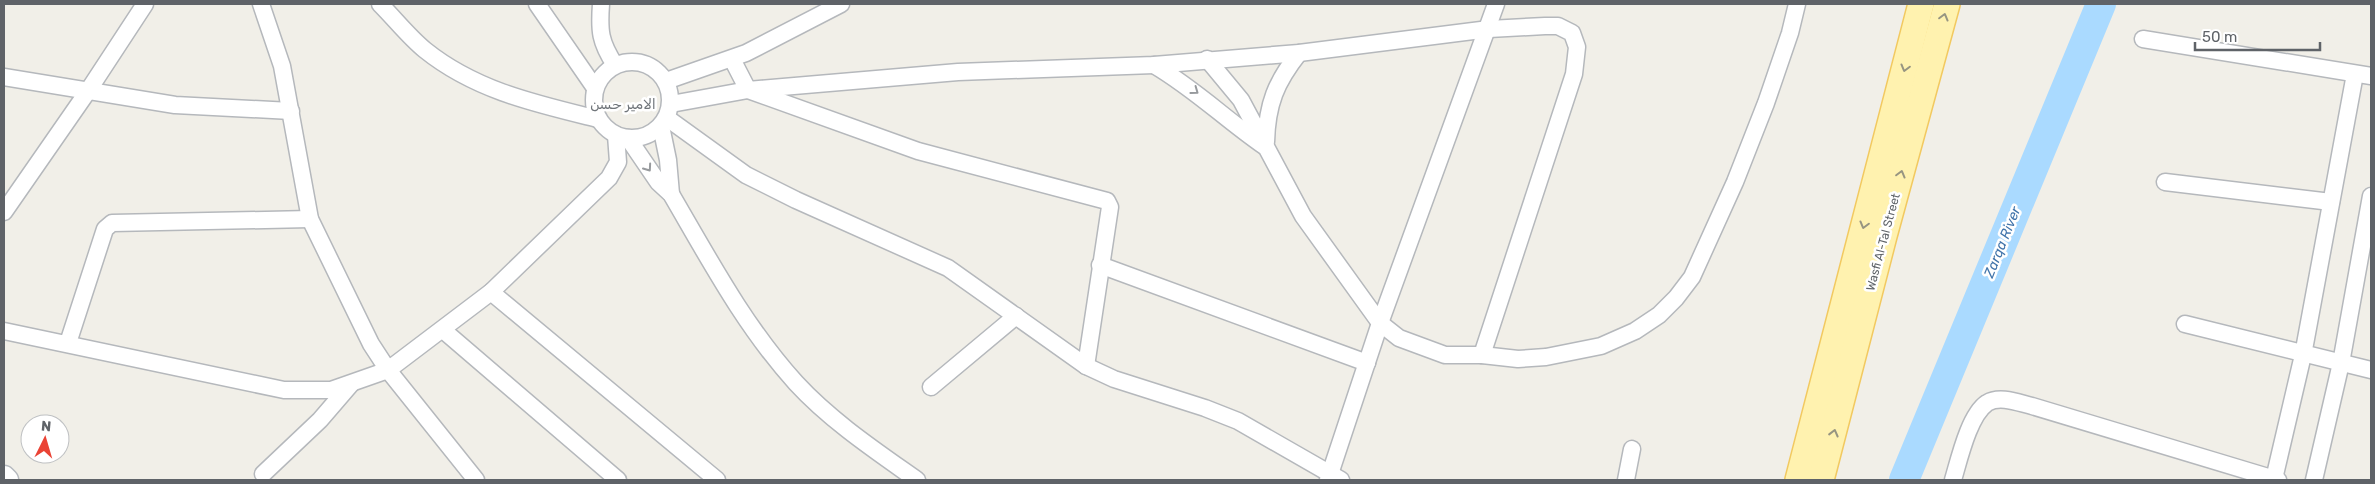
<svg xmlns="http://www.w3.org/2000/svg" width="2375" height="484" viewBox="0 0 2375 484" font-family="Rubik,'Noto Naskh Arabic',sans-serif">
  <rect width="100%" height="100%" fill="#f1efe8"/>
  <g fill="none" stroke-linecap="round" stroke-linejoin="round">
    <polyline stroke="#aadaff" stroke-width="30" points="1904,480 2101,4"/>
    <defs>
      <g id="street">
        <polyline points="261,4 282,66 310,219 371,344 388,370 476,480"/>
        <path d="M 380,4 C 395,19 409,37 425,50 C 476,91 537,104 598,119"/>
        <polyline points="537,4 595,88"/>
        <path d="M 601,4 C 599,31 600,42 615,65"/>
        <polyline points="2143,39 2371,76"/>
        <polyline points="732,59 748,90 918,151 1107,201 1110,207 1086,366"/>
        <polyline points="1207,59 1241,100 1303,216 1380,323 1399,338 1445,355 1482,355 1518,359 1546,357 1601,346 1635,331 1659,315 1676,298 1692,277 1735,182 1766,103 1790,33 1797,4"/>
        <circle cx="632" cy="100" r="38"/>
        <path d="M 1154,65 C 1195,89 1225,119 1264,146"/>
        <polyline points="4,77 175,105 291,111"/>
        <polyline points="666,81 746,53 841,4"/>
        <polyline points="671,104 748,90 958,72 1154,65 1299,53 1489,29 1545,26 1558,26 1572,33 1577,47 1574,74 1482,355"/>
        <polyline points="667,118 746,175 796,200 948,268 1086,366 1114,379 1205,408 1238,421 1341,480"/>
        <polyline points="661,126 668,160 671,194"/>
        <path d="M 628,138 L 658,182 L 671,194 C 709,259 745,327 796,383 C 831,421 876,451 917,480"/>
        <path d="M 1266,142 C 1267,104 1276,82 1299,53"/>
        <polyline points="2165,182 2331,202"/>
        <polyline points="4,212 88,91 145,4"/>
        <polyline points="1100,265 1367,363"/>
        <polyline points="491,292 717,480"/>
        <polyline points="2185,324 2371,370"/>
        <polyline points="443,330 618,480"/>
        <polyline points="4,331 284,390 331,390 388,370 491,292 609,178 618,162 616,135"/>
        <polyline points="68,343 105,229 112,223 310,219"/>
        <polyline points="931,387 1016,316"/>
        <polyline points="263,474 320,420 351,384"/>
        <polyline points="2274,479 2303,355 2355,74"/>
        <polyline points="1328,480 1380,323 1496,4"/>
        <polyline points="1626,480 1632,449"/>
        <path d="M 1953,480 C 1959,460 1969,415 1987,403 C 2000,395 2019,403 2032,406 L 2278,480"/>
        <polyline points="2314,480 2341,363 2371,196"/>
      </g>
      <polyline id="secondary" points="4,477 7,480"/>
      <g id="primary">
        <polyline points="1798,480 1921,4"/>
        <polyline points="1821,480 1884,236 1947,4"/>
      </g>
    </defs>
    <use href="#street" stroke="#b5b8bc" stroke-width="19"/>
    <use href="#secondary" stroke="#b6babf" stroke-width="25"/>
    <use href="#primary" stroke="#f2c960" stroke-width="28"/>
    <use href="#street" stroke="#fff" stroke-width="16"/>
    <use href="#secondary" stroke="#fff" stroke-width="22"/>
    <use href="#primary" stroke="#fff2af" stroke-width="25"/>
  </g>
  <defs><path id="oneway-chevron" d="M-2-3.5L2.5 0L-2 3.5" fill="none" stroke-width="1.6" stroke-linecap="round" stroke-linejoin="round" transform="scale(1.25)"/></defs>
  <g stroke="#979581">
    <use href="#oneway-chevron" transform="translate(1944 17) rotate(-75)"/>
    <use href="#oneway-chevron" transform="translate(1905 68) rotate(105)"/>
    <use href="#oneway-chevron" transform="translate(1901 174) rotate(-75)"/>
    <use href="#oneway-chevron" transform="translate(1864 225) rotate(105)"/>
    <use href="#oneway-chevron" transform="translate(1834 433) rotate(-76)"/>
  </g>
  <g stroke="#979a9d">
    <use href="#oneway-chevron" transform="translate(1195 91) rotate(36)"/>
    <use href="#oneway-chevron" transform="translate(648 168) rotate(55)"/>
  </g>
  <g text-anchor="middle" stroke-width="5" stroke-linejoin="round" paint-order="stroke">
    <g font-size="12" fill="#5f6368" stroke="#fff">
      <text transform="translate(1883 242) rotate(-75)" y="4">Wasfi Al-Tal Street</text>
    </g>
    <g font-size="14" fill="#70757a" stroke="#fff">
      <text x="623" y="109">الامير حسن</text>
    </g>
    <g font-size="14" font-style="italic" fill="#4174aa" stroke="#fff">
      <text transform="translate(2002 242) rotate(-68)" y="5">Zarqa River</text>
    </g>
  </g>
  <rect width="2375" height="484" fill="none" stroke="#5f6368" stroke-width="10"/>
  <g transform="translate(45 439) rotate(5)"><circle r="24" fill="#ffffff" stroke="#bfc1c3"/>
  <path d="M0-4L9 19L0 12L-9 19Z" fill="#ea4335"/>
  <text y="-8" font-size="14" font-weight="bold" text-anchor="middle" fill="#5f6368">N</text>
  </g>
  <path d="M2195 42v8h125v-8" fill="none" stroke="#5f6368" stroke-width="2.5"/>
  <text x="2202" y="42" font-size="15" fill="#5f6368" stroke="#ffffff" stroke-width="4" paint-order="stroke">50 m</text>
</svg>
